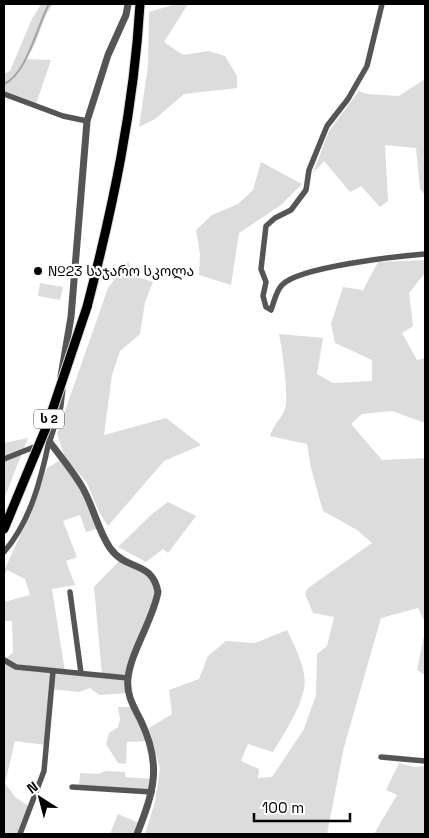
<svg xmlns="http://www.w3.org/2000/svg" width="429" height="838" viewBox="0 0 429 838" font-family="'Space Grotesk','Noto Sans Georgian',sans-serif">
  <rect width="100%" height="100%" fill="#fff"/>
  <g fill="#dcdcdc">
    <path d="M 41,4 L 53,4 C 40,21 40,41 26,59 L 51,60 L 35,107 L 4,94 L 4,74 L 10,71 L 31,21 Z"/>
    <polygon points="176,4 188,4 164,42 183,55 208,51 225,56 237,76 237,88 184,94 155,119 139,127 148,66 149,12"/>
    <polygon points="425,79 425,195 420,189 416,148 385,145 388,201 380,207 361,186 350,192 324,161 313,173 329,131 359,91 367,94 399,96"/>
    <polygon points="261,162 302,184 281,205 239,233 231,285 199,275 200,254 196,230 212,215 238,204 253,190"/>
    <path d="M 425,260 L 425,273 L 409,293 L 413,326 L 402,333 L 417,360 L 425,358 L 425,423 L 392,411 L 362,414 L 351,424 L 382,460 L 425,458 L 425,622 L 418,608 L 381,618 L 344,747 L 327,834 L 145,834 L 155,802 L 160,769 L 149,728 L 172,714 L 169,690 L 199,679 L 208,656 L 226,641 L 255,643 L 287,630 C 295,646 308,672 304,689 C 299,712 284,733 273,752 L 248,744 L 241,761 L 259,769 L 258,778 L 272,777 L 304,729 L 316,695 L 317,654 L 327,646 L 334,617 L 313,613 L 305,594 L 308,588 L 372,543 L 357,530 L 323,511 L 311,468 L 307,444 L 270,436 C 273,425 282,418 285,409 C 289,397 282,348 279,334 L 323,338 L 317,374 L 333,383 L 372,381 L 372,360 L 335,343 L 331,324 L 343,287 L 363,290 L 378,262 Z"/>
    <polygon points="128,262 137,277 153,282 145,302 140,334 120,351 112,375 104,435 166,418 201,445 164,461 108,526 99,512 87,483 65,457 57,434 108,288"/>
    <polygon points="40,283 63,287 60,300 38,296"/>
    <polygon points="28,438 4,499 4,443"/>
    <polygon points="62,459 82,486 100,528 86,532 80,515 63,521 77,557 66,561 75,585 52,589 65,672 102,675 94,587 120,560 148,571 158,592 128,677 129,693 99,695 90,688 79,692 51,689 46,745 15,741 5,783 15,797 30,807 20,834 4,834 4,659 13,653 12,621 4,621 4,602 30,595 25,579 7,570 4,575 4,571 30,514 47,468"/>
    <polygon points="168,502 196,516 168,553 163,549 146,562 118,547 152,514"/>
    <polygon points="425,631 425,675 417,670"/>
    <polygon points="118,707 133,707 149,741 127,742 126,764 118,763 106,744 109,733 118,727 120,719"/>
    <polygon points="399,763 415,767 425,766 425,834 374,834 397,795 386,790"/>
    <polygon points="106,771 125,772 125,777 154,779 152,792 79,787 80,773 98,774"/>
    <polygon points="118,814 141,824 137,834 110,834"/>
  </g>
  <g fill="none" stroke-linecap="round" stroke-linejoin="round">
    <path stroke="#a3a3a3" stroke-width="2" d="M 4,84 C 27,74 37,26 49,4"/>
    <defs>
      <path id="trunk" d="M 87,307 C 113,207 134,107 140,4"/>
    </defs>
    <use href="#trunk" stroke="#dbdbdb" stroke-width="11"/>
    <g stroke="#555" stroke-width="5.5">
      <path d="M 382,4 L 367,66 L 348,99 L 327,126 L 309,170 L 306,190 L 291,210 L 275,218 L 266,226 L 261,269 L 266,282 L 263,296 L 266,307 L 271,310 C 274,302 276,291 282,285 C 298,267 399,256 425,254"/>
      <polyline points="4,94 63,116 87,121"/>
      <polyline points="4,459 39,445"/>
      <path d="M 4,552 C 30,522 41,480 49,441"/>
      <polyline points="70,592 81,673"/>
      <polyline points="4,660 16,667 128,678"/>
      <polyline points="381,757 425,761"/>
      <polyline points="72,787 152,792"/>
      <polyline points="20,834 44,771 53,671"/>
    </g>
    <g stroke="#555" stroke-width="7">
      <polyline points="61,376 71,317 87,121 108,55 126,15 128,4"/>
      <path d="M 62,390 L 60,407 L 49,441 C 60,456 72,470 81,485 C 93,504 97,529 110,548 C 127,572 152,560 158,592 C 153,620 131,651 128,678 C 126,695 134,707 141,721 C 162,765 154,791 137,834"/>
    </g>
    <use href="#trunk" stroke="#000" stroke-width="9"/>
    <defs>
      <polyline id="trunk-bridge" points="4,529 48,423 87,307"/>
    </defs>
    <use href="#trunk-bridge" stroke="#dbdbdb" stroke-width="11" stroke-linecap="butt"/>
    <use href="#trunk-bridge" stroke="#000" stroke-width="9"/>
  </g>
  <circle fill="#000" stroke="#fff" stroke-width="2" cx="38" cy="271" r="5"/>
  <g text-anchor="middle" stroke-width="4.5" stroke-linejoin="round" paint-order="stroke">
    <rect fill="#fff" stroke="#4c4c4c" stroke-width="1" x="34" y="409.5" width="30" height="19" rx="4"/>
    <g font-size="12" font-weight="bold" fill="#000">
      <text x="49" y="423">ს 2</text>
    </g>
    <g font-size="14" fill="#000" stroke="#fff" text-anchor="start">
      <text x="48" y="276">№23 საჯარო სკოლა</text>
    </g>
  </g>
  <rect width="429" height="838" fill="none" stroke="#000000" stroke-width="10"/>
  <g transform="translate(40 798) rotate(324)" stroke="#ffffff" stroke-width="4" paint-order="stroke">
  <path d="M0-4L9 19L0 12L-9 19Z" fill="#000000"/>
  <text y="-8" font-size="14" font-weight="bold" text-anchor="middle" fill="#000000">N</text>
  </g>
  <path d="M254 813v8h96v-8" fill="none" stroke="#000000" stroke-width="2.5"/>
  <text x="262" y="813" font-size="15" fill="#000000" stroke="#ffffff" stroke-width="4" paint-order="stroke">100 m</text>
</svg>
